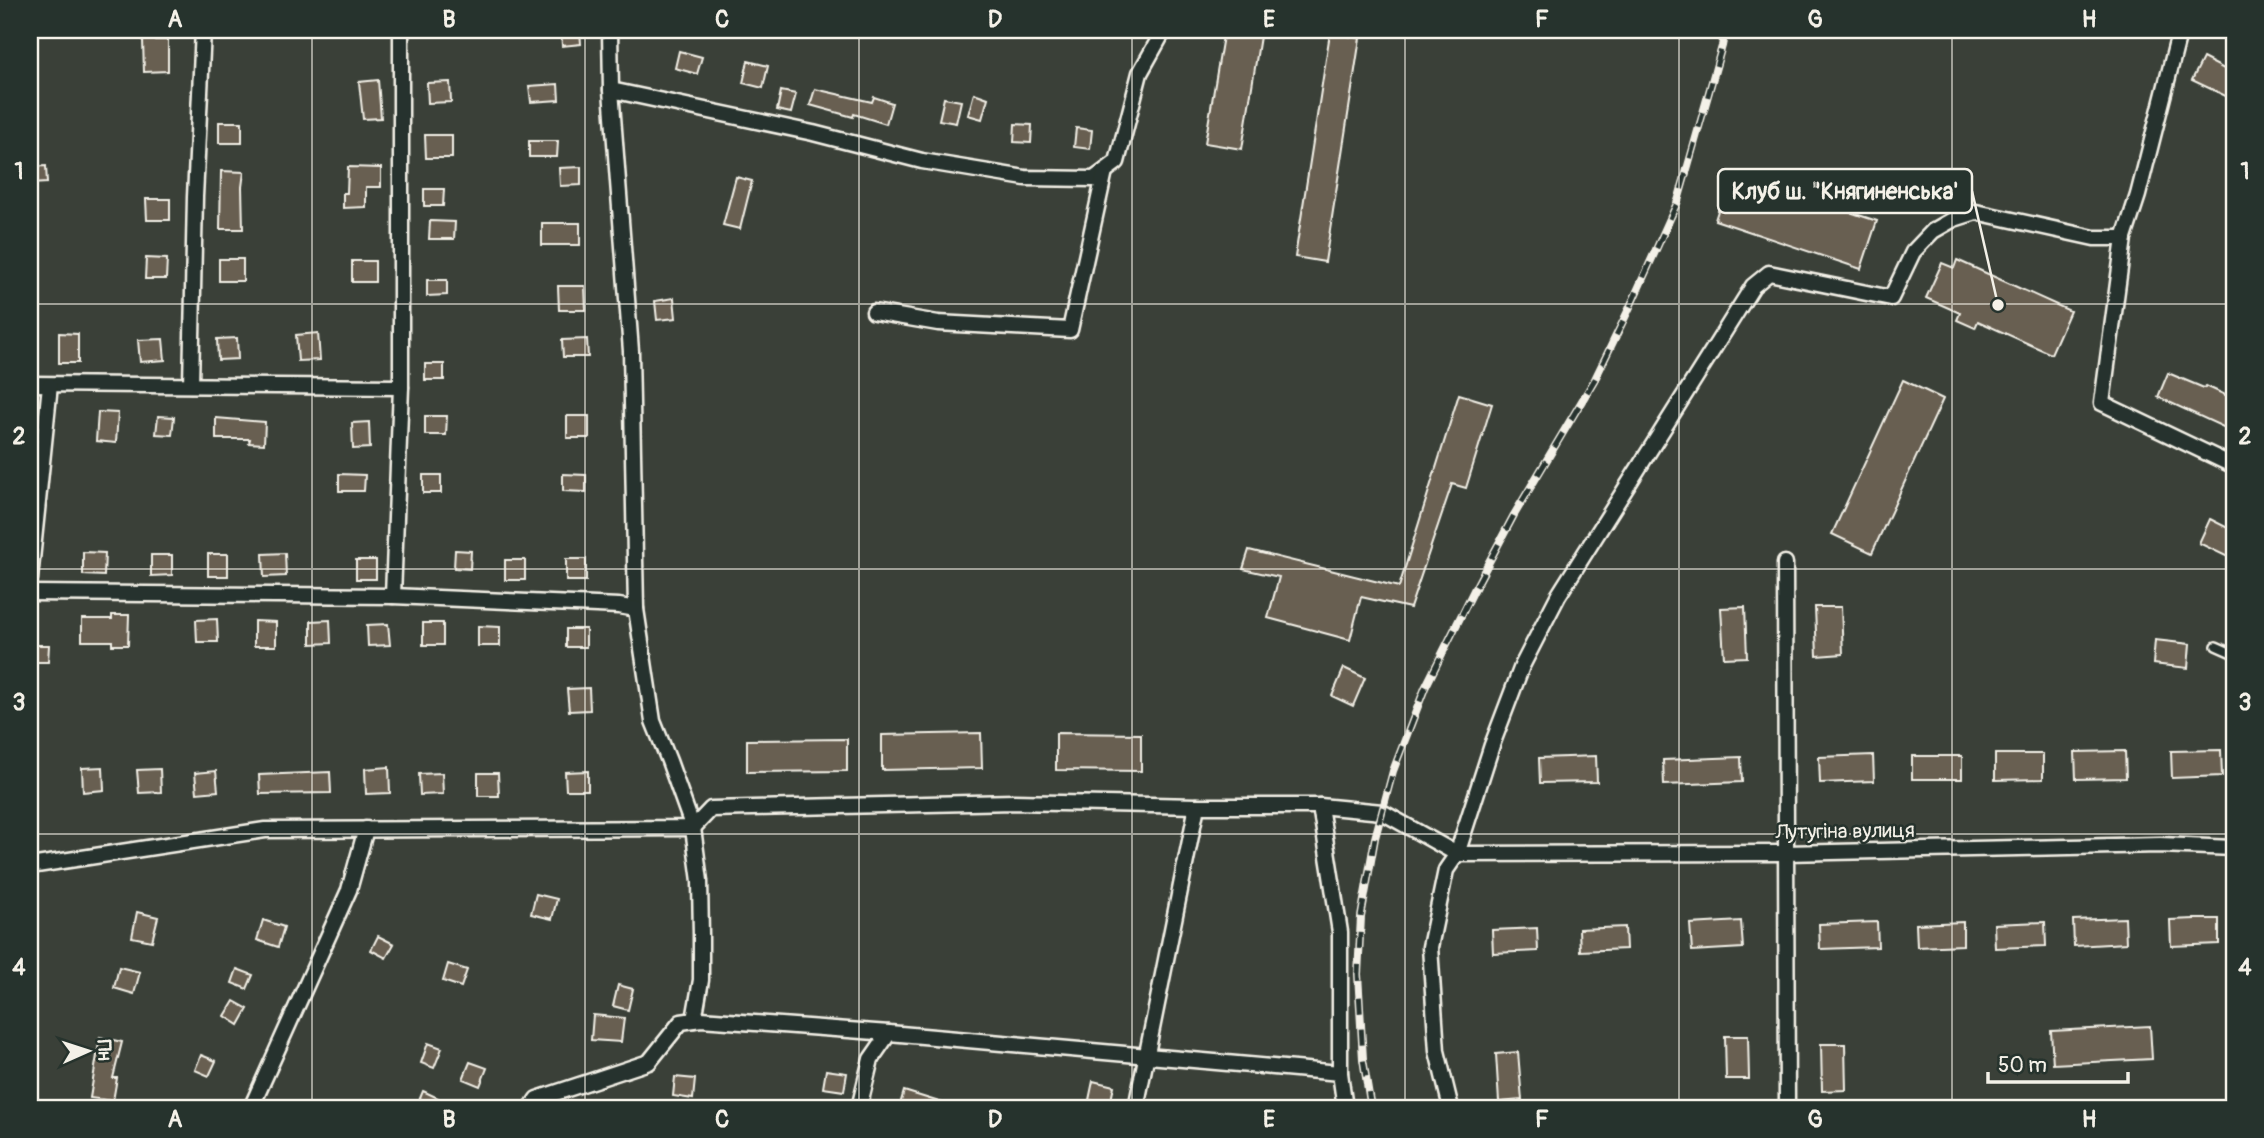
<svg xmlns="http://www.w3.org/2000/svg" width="2264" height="1138" viewBox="0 0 2264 1138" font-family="Pangolin,sans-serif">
  <rect width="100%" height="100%" fill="#3a4038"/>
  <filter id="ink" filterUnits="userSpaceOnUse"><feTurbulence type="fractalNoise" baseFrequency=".0143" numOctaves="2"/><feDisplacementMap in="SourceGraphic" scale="14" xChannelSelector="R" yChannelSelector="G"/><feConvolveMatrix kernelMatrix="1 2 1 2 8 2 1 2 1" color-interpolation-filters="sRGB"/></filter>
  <g filter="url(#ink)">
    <g fill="#675e51" stroke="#f4f1e8" stroke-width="2">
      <polygon points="561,30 580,30 581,44 562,46"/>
      <polygon points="1224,30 1261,30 1242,149 1205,143"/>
      <polygon points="1330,33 1360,38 1325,262 1295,257"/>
      <polygon points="143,40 168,40 168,71 144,72"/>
      <polygon points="679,51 702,57 697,74 675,68"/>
      <polygon points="2203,58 2234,74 2234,100 2192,80"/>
      <polygon points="748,61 768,66 763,88 743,83"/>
      <polygon points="378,80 381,118 363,119 359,82"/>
      <polygon points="450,82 451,102 428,103 427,83"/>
      <polygon points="558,84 559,100 531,102 529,86"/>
      <polygon points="815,89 872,102 874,97 892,103 886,124 854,114 853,117 810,105"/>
      <polygon points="781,91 796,94 791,113 777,110"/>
      <polygon points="974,93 988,98 982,119 968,115"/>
      <polygon points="944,98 961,101 956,123 939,120"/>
      <rect x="219" y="122" width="23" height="21"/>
      <polygon points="1015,124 1032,125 1031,143 1014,142"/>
      <polygon points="1076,128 1092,130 1090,149 1074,147"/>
      <polygon points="425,135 452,135 452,158 426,158"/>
      <polygon points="529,141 558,141 557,157 529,157"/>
      <polygon points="46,166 47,183 30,184 30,167"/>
      <polygon points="348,167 381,168 381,187 366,187 366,207 343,208 343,193 347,193"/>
      <polygon points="581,167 581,185 560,186 559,168"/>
      <polygon points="221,171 244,172 242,187 243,229 220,229"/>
      <polygon points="1730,173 1877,221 1861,269 1715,220"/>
      <polygon points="736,177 752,181 740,229 723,225"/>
      <polygon points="424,189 444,189 443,206 424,206"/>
      <polygon points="146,199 170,199 170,220 147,220"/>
      <polygon points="430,221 455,222 454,239 429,239"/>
      <rect x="542" y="223" width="38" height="22"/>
      <polygon points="146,258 167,259 166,279 145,279"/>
      <rect x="219" y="259" width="24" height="22"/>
      <polygon points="1957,260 2070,311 2051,354 1978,321 1975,328 1957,320 1960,313 1926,298 1942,263 1954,268"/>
      <rect x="352" y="261" width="23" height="21"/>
      <polygon points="427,280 447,280 447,295 427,296"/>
      <polygon points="558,286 585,286 586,310 559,310"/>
      <polygon points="674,298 676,318 657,320 655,301"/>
      <polygon points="59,333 78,334 78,363 59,363"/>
      <polygon points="318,333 320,360 298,361 296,335"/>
      <polygon points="237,338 238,359 218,360 217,339"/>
      <polygon points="163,339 165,360 140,362 138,340"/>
      <polygon points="587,339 588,357 563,357 562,340"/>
      <rect x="425" y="364" width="19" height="16"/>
      <polygon points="2168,373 2204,388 2206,386 2234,399 2234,432 2158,397"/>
      <polygon points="1903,380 1943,399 1872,553 1832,534"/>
      <polygon points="1459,394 1492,404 1466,488 1452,484 1410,608 1361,597 1350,640 1268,618 1279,577 1243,569 1249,550 1399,587"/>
      <polygon points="98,412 118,413 116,443 96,441"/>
      <polygon points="158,416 174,417 172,435 156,434"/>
      <polygon points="425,416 447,416 446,435 425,435"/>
      <rect x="567" y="416" width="22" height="22"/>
      <polygon points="216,418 265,422 264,444 249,443 250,439 216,439"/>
      <polygon points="369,422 370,448 353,449 352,423"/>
      <polygon points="339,474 365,475 364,491 339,491"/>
      <polygon points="563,474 586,475 586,492 563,491"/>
      <rect x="423" y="475" width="18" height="18"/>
      <polygon points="2210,519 2234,531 2234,560 2199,543"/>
      <polygon points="455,550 471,551 470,569 454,568"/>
      <polygon points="83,552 105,553 104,576 83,575"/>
      <polygon points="285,553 286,576 264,577 263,554"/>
      <rect x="208" y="554" width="20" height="22"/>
      <polygon points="151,555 172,555 172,575 151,576"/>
      <rect x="566" y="559" width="20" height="22"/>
      <rect x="356" y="560" width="20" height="19"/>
      <rect x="505" y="560" width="20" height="20"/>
      <polygon points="1745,607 1747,657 1724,658 1721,608"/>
      <polygon points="1815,607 1841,607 1843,654 1817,656"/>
      <polygon points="112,615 129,615 128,645 112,645 112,641 82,641 82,619 112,619"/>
      <polygon points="217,619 218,642 197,642 196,620"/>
      <polygon points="330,620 331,643 311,644 311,621"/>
      <polygon points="254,621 276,622 276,646 254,646"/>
      <rect x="423" y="623" width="20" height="22"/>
      <polygon points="388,624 390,645 368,646 367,625"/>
      <polygon points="478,626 500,627 500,646 478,646"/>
      <rect x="566" y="629" width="20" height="18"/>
      <polygon points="2155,640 2190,644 2188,668 2153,664"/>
      <polygon points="33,645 49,645 48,662 32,662"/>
      <polygon points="1344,668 1365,678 1353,706 1332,696"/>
      <polygon points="589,688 590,710 569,711 567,689"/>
      <polygon points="981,733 982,768 882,770 882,735"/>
      <polygon points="1056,733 1141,734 1141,771 1056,770"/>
      <polygon points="847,739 847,771 747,772 747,740"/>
      <polygon points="2221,750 2222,776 2172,778 2171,751"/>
      <polygon points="2125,751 2126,778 2076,779 2075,752"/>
      <polygon points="1995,754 2043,754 2043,779 1995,780"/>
      <polygon points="1873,755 1874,781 1820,783 1819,757"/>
      <polygon points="1596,756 1597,782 1540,783 1539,758"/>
      <rect x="1912" y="756" width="50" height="23"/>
      <polygon points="1741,757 1742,782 1664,785 1663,760"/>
      <polygon points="103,767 104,790 83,792 82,768"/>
      <polygon points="389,767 390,793 366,794 365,769"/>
      <polygon points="160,769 161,792 139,793 137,770"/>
      <polygon points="216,771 218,791 197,793 195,773"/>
      <polygon points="588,771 588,790 566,790 565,772"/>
      <polygon points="330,772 331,793 260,794 259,775"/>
      <polygon points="442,773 443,794 420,795 419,774"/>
      <polygon points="478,773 498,773 499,796 478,796"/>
      <polygon points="536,894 557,899 552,919 531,914"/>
      <polygon points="137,912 158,917 152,941 132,937"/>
      <polygon points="2125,918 2126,943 2074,946 2073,920"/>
      <polygon points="2195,919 2219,919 2219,944 2171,946 2170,920"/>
      <polygon points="263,920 284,927 278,947 257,940"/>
      <polygon points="1741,921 1743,948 1692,951 1690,924"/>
      <polygon points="1877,922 1878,947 1820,949 1819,924"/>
      <polygon points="1963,922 1963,945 1917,947 1916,924"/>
      <polygon points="2045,922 2046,946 1995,948 1994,924"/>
      <polygon points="1625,927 1626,949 1580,951 1579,929"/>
      <polygon points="1537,928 1538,951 1493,953 1492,930"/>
      <polygon points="378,936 394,944 386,958 371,950"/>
      <polygon points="448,964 467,970 461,987 443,981"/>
      <polygon points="119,967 140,972 134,994 114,988"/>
      <polygon points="237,969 253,975 247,989 232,983"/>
      <polygon points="618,985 633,989 628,1010 613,1006"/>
      <polygon points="234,1001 248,1009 239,1025 225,1016"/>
      <polygon points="593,1015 624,1018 621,1042 591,1040"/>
      <polygon points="2150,1026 2152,1059 2053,1064 2051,1031"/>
      <polygon points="1725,1036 1748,1036 1749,1079 1726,1079"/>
      <polygon points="100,1037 122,1042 113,1078 117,1078 113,1101 90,1098"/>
      <polygon points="428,1043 442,1048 434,1068 421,1063"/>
      <polygon points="1821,1044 1845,1044 1846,1090 1822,1091"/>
      <polygon points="1518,1052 1522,1100 1499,1102 1496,1054"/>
      <polygon points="201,1055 216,1061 209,1076 195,1070"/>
      <polygon points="470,1062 487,1068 480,1086 463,1079"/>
      <polygon points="826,1070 847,1073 844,1091 823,1088"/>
      <polygon points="675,1077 695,1079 693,1099 673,1096"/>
      <polygon points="1093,1081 1114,1086 1110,1105 1089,1100"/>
      <polygon points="423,1091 438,1098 434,1108 416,1108"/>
      <polygon points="904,1091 949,1105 949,1108 899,1108"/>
    </g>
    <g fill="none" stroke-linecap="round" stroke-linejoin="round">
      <defs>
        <polyline id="service" points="2216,646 2234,654"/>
        <g id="minor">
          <polyline points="610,30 611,90 631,351 636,609"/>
          <polyline points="2180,30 2138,195 2124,238 2102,403 2234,466"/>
          <polyline points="611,90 813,133 922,161 1025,178 1094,179 1117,162 1140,73 1164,30"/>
          <polyline points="874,312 938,323 1070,330 1105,171"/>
          <polyline points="30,384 401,387"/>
          <polyline points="191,385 195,197 203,30"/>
          <polyline points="1785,563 1787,1108"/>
          <polyline points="30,579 50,385"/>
          <polyline points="30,593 393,596 619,606 636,609 653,721 669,761 693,828 700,881 701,935 701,980 694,1020"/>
          <polyline points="393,596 401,387 401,30"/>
          <polyline points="1320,806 1340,932 1340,1073"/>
          <polyline points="30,866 265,830 693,828 711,809 1014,802 1197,806 1320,806 1382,812 1457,854 1785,853 2160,845 2234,848"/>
          <polyline points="251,1108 349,890 366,829"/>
          <polyline points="531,1108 537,1099 649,1062 681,1022 701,1019 889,1033"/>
          <polyline points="859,1108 871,1059 889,1033 1340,1073 1345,1108"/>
          <polyline points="1136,1108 1197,806"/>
          <polyline points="1451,1108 1437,1051 1430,947 1446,870 1457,854 1492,745 1522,666 1558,596 1753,286 1769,273 1891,298 1913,252 1933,231 1954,219 1976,212 2094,238 2124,238"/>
        </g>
      </defs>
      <use href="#service" stroke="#f4f1e8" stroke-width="12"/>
      <use href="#minor" stroke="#f4f1e8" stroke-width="19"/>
      <use href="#service" stroke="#26332d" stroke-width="7"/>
      <use href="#minor" stroke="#26332d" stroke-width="14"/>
      <defs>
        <polyline id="rail" points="1371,1108 1363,1059 1358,974 1361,917 1375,838 1393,771 1425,688 1474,590 1514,515 1595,379 1629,309 1678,201 1722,46 1725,30"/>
      </defs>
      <use href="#rail" stroke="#f4f1e8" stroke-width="8"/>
      <use href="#rail" stroke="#26332d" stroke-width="5" stroke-dasharray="16" stroke-linecap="butt"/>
    </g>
  </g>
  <path fill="none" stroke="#f4f1e8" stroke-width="2" stroke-opacity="0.55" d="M 312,30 L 312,1108M 585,30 L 585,1108M 859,30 L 859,1108M 1132,30 L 1132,1108M 1405,30 L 1405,1108M 1679,30 L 1679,1108M 1952,30 L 1952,1108M 30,304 L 2234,304M 30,569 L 2234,569M 30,834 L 2234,834"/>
  <g text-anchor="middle" stroke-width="5" stroke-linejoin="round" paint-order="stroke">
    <g font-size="21" fill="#f4f1e8" stroke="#26332d">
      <text transform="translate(1845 831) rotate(-1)" y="7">Лутугіна вулиця</text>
    </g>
  </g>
  <path fill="none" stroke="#f4f1e8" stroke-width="2.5" d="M1998 305L1972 191"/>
  <circle fill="#f4f1e8" stroke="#26332d" stroke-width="2.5" cx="1998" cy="305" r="7"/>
  <rect fill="#26332d" stroke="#f4f1e8" stroke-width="2.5" x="1718" y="169" width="254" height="44" rx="7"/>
  <g font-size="23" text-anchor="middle" font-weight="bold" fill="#f4f1e8">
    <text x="1845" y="199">Клуб ш. "Княгиненська'</text>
  </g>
  <rect width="2264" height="1138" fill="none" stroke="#26332d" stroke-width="77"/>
  <g transform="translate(88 1051) rotate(87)" stroke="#26332d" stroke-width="5" paint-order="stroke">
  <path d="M0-5L12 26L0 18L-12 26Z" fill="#f4f1e8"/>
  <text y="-10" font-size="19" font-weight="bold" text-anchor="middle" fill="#f4f1e8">Пн</text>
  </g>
  <path d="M1988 1072v10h140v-10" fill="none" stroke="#f4f1e8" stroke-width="3.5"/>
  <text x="1998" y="1072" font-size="21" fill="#f4f1e8" stroke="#26332d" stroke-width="5" paint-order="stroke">50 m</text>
  <rect x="38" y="38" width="2188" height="1062" fill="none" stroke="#f4f1e8" stroke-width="2.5"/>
  <g font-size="23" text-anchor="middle" font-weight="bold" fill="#f4f1e8">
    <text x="175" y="27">A</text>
    <text x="449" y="27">B</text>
    <text x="722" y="27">C</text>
    <text x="995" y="27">D</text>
    <text x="1269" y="27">E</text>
    <text x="1542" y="27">F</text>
    <text x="1815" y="27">G</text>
    <text x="2089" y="27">H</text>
    <text x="19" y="179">1</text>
    <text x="2245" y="179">1</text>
    <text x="19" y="444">2</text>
    <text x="2245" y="444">2</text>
    <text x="19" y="710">3</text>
    <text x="2245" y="710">3</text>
    <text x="19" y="975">4</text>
    <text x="2245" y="975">4</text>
    <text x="175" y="1127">A</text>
    <text x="449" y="1127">B</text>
    <text x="722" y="1127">C</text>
    <text x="995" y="1127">D</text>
    <text x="1269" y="1127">E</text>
    <text x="1542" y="1127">F</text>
    <text x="1815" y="1127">G</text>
    <text x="2089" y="1127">H</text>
  </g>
</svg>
